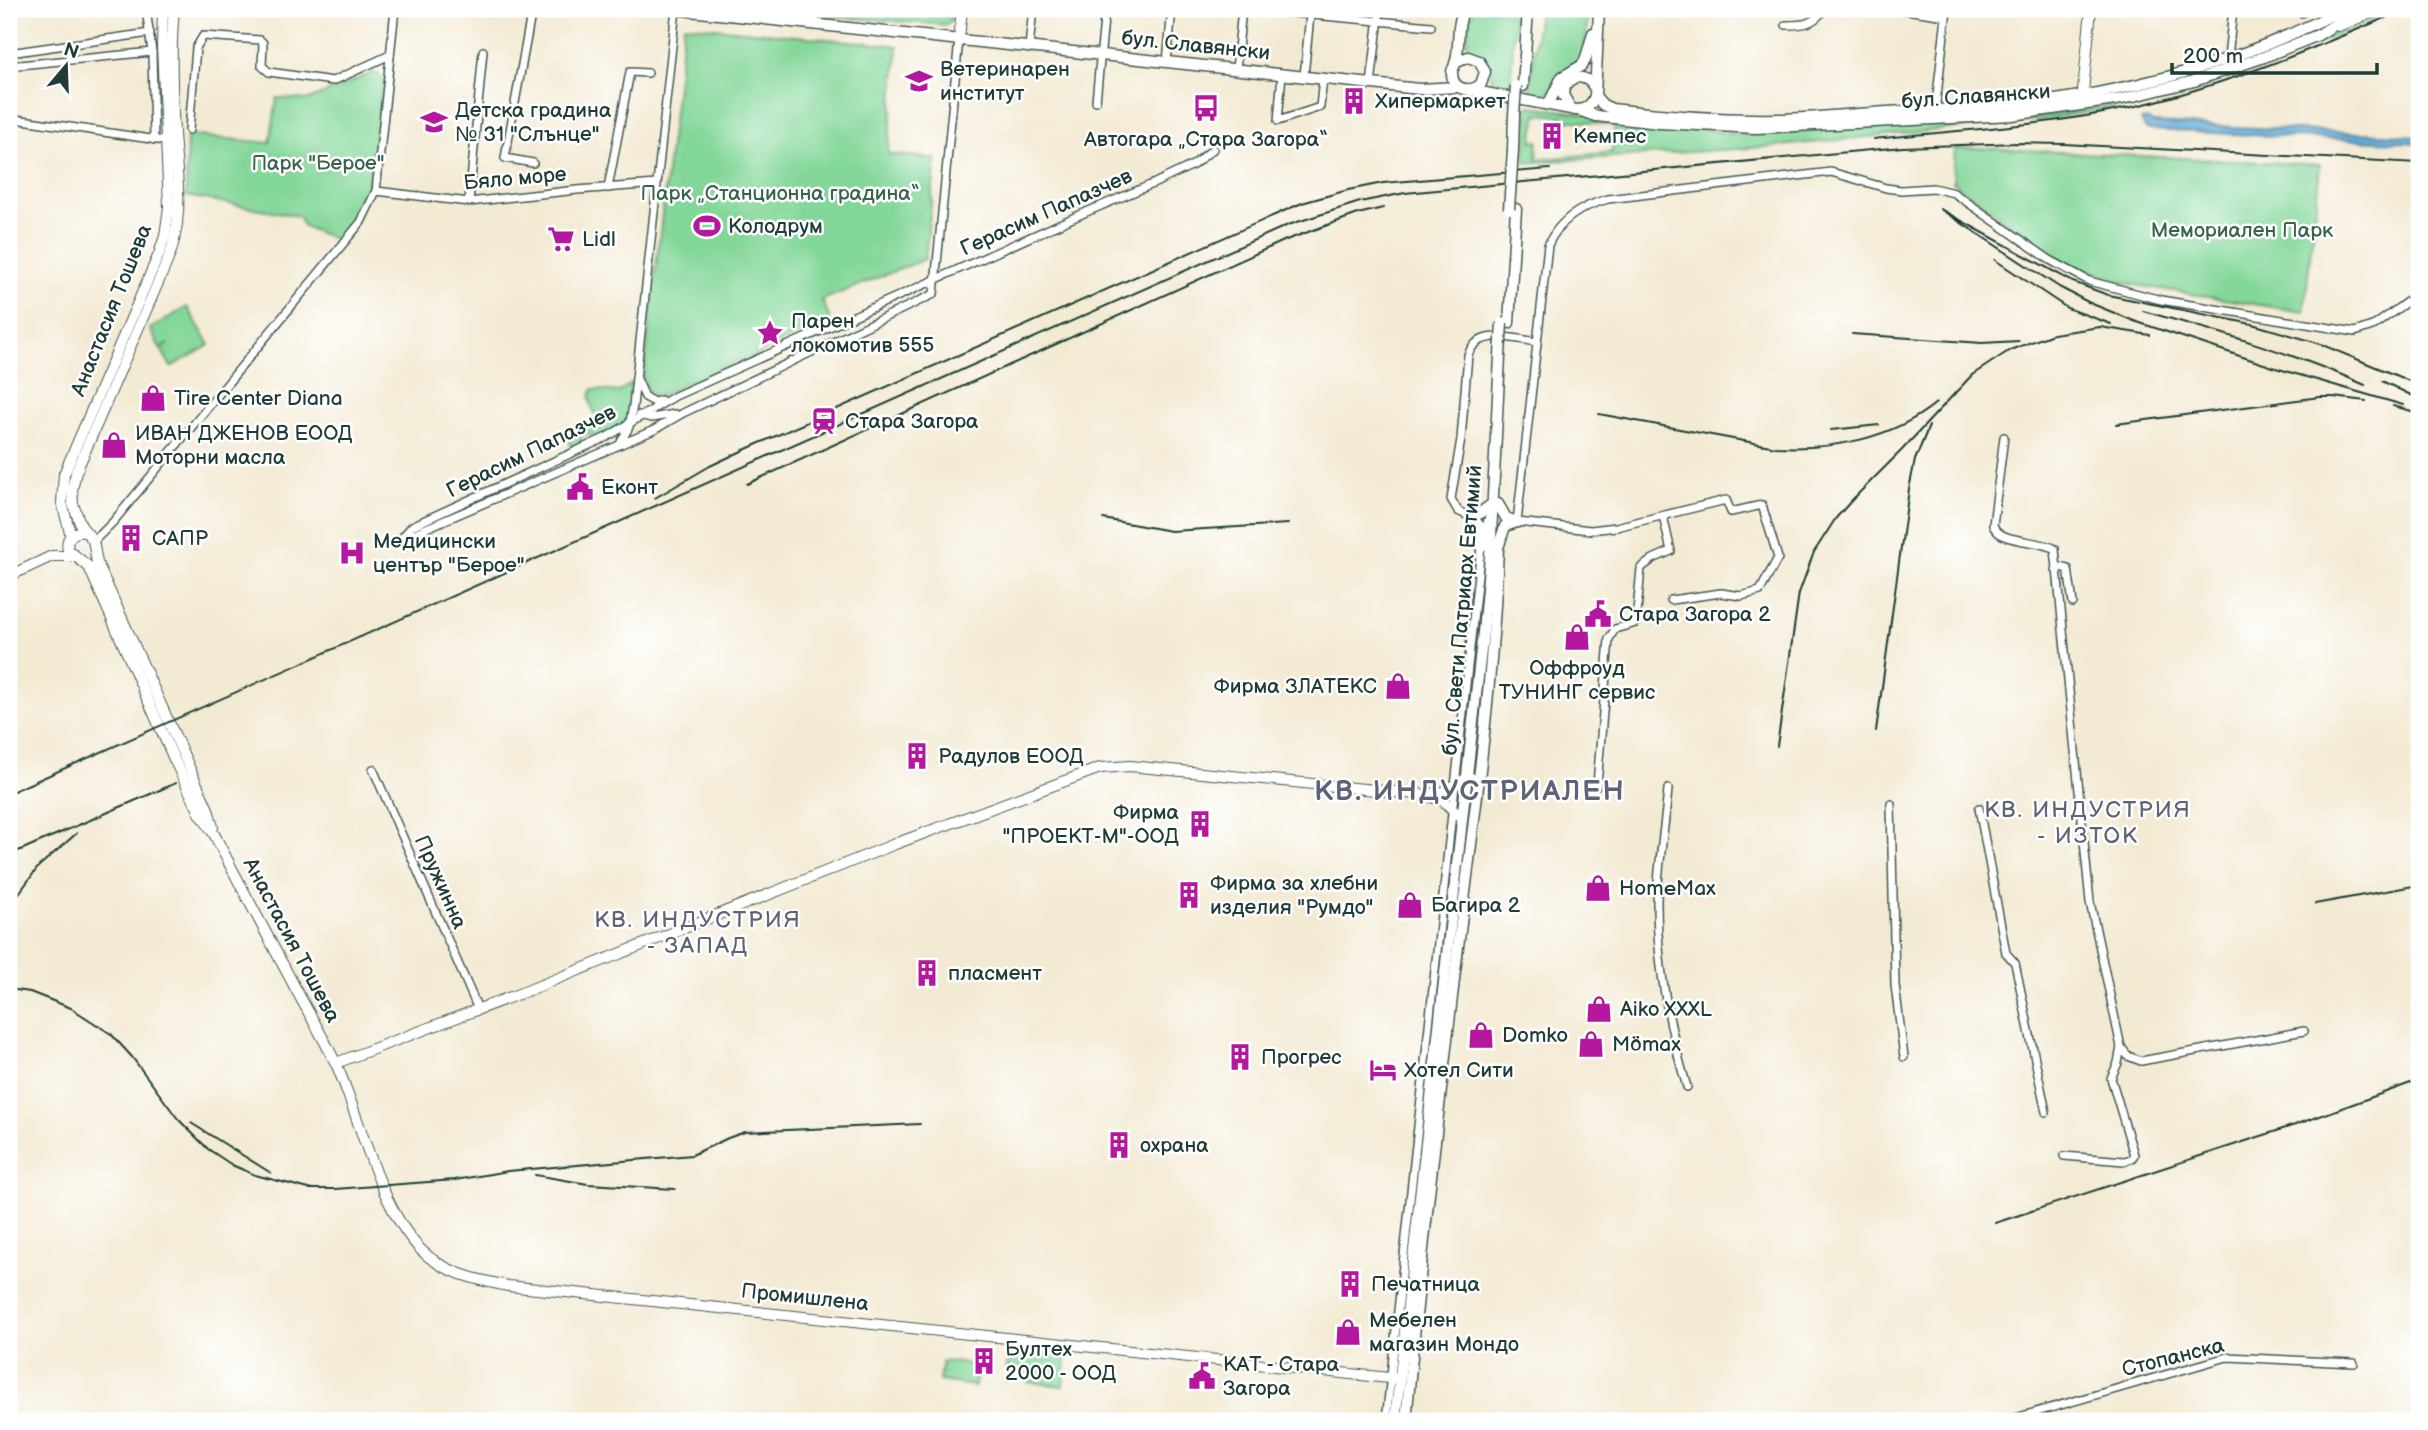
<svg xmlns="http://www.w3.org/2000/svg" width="2428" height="1430" viewBox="0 0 2428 1430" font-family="'Balsamiq Sans',sans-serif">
  <rect width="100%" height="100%" fill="#fff"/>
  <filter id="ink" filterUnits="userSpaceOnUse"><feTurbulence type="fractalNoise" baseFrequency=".0143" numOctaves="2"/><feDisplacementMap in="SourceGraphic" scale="14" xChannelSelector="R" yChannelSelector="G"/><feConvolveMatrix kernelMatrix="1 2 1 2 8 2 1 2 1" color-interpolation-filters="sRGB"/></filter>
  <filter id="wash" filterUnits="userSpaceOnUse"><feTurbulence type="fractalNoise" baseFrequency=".00686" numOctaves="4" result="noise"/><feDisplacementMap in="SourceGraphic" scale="28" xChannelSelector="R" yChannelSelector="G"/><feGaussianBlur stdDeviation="1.57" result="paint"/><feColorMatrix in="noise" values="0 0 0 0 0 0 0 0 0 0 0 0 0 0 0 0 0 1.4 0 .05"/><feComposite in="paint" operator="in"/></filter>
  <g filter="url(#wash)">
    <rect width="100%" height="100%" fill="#f3ead3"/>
    <g fill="#83d799" stroke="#518a66" stroke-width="2" fill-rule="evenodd">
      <polygon points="826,9 952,9 951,21 947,25 825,16"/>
      <path d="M 1475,9 L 1515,9 L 1510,94 C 1484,86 1496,81 1487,61 L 1472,50 L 1467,43 L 1469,21 Z"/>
      <polygon points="1539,9 1587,9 1588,13 1585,52 1582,59 1548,94 1541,97 1529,95"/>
      <path d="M 2387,9 L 2399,9 C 2337,35 2275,63 2210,83 C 2157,100 2103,110 2048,119 L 1779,146 L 1525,163 L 1528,106 L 1743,135 L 1915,123 L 1952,125 L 2047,115 L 2129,102 L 2308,43 ZM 1537,114 L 1562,116 L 1565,120 L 1615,125 L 1612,152 L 1555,158 L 1537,158 L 1538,141 L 1532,141 Z"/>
      <path d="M 684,25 L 898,46 L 888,154 L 936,159 L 925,259 L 822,300 L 830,319 L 829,324 C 818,329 807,331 797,335 C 777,342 761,354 742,362 L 741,360 L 657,397 L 649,392 L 643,379 Z"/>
      <polygon points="374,72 384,79 368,187 346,231 339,241 303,226 299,216 186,196 187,135 270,143 277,98 309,100"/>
      <polygon points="1982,148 2320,165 2304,312 2124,283 2057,259 1953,182 1955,149"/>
      <polygon points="187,307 210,345 171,367 161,349 169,344 160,348 150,329"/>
      <path d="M 631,383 L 628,407 L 631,413 L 623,426 L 595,438 L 591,433 L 580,437 L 582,443 L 572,448 L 567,436 L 600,423 C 595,412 585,400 593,389 L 619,392 Z"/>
      <polygon points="1010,1345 1067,1352 1063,1386 1028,1382 1029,1371 1007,1368"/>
      <polygon points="942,1361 978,1365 975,1386 939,1381"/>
    </g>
    <polygon fill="#65acdb" stroke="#427488" stroke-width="2" points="2147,119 2153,123 2419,136 2419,143 2149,130 2145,128 2141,120"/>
  </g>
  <g filter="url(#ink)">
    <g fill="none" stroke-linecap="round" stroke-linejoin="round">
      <defs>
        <g id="street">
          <polyline points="146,9 152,52 154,140"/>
          <polyline points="532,9 505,158 533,163"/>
          <polyline points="1248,9 1431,26"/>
          <polyline points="1899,9 1946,16"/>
          <polyline points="2064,9 2084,9"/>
          <polyline points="2302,13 2303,9"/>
          <polyline points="815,24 817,9"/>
          <path d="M 1786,25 C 1805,25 1813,24 1825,9"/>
          <polyline points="1029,47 1033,9"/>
          <polyline points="9,53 150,33"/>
          <polyline points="2228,58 2233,9"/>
          <polyline points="1167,62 1172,9"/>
          <polyline points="9,66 152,52"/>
          <polyline points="1236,69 1242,9"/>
          <polyline points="1282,74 1278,121 1320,107 1323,78"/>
          <polyline points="1304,76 1310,15"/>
          <polyline points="1371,84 1380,9"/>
          <polyline points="1096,101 1105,9"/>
          <polyline points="1935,112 1947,9"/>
          <polyline points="9,118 171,142"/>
          <polyline points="189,130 196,48 203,36 260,40 263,43 262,66 269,72 333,81 390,55"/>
          <polyline points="608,188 630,72 648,73"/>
          <polyline points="376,191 469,202 577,190 657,184"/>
          <polyline points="469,202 483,51"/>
          <polyline points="637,379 645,397 654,402 661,400"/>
          <polyline points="639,415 651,418 675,414"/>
          <path d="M 2004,437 L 1993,525 C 1999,544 2039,539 2055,549 L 2090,902 L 2121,1047 L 2118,1063 L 2111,1078 L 2134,1155 L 2131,1159 L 2124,1161 L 2064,1156"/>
          <polyline points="620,444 629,427 633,406 676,9"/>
          <path d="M 1473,518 L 1458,511 L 1451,499 L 1461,439 L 1468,355 C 1478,327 1515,339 1537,342"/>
          <polyline points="401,539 654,430 683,413 934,294 959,39"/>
          <polyline points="400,540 412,526 607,437 675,396 1084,213 1155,183 1193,165 1213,149"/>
          <polyline points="93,542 113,522 361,222 376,191 395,9"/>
          <polyline points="2056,570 2060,567 2068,569 2073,603"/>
          <path d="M 1671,600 L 1721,593 L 1741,596 L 1760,591 L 1778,558 L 1762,505 L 1731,512 L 1726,500 L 1616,527 L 1591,530 L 1517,522 L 1548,245 C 1559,220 1582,206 1608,199 L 1831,172 L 1886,188 L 1901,190 L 1933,188 L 1954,193 L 2050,260 L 2089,281 L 2161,300 L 2355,332 L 2375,325 L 2419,293"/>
          <polyline points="373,769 478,1009"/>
          <polyline points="1597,785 1609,639 1615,629 1636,623 1641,568 1653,559 1671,551 1663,516"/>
          <path d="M 1668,789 C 1665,826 1658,864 1657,902 C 1657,964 1669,1028 1687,1087"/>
          <polyline points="1891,804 1895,985 1904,1057"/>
          <polyline points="1979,808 2006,953 2015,963 2046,1112"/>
          <polyline points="2121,1047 2128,1056 2141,1061 2304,1031"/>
          <polyline points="1386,1421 1481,547 1489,515"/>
          <polyline points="2005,1421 2227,1357 2354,1363"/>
        </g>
        <g id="secondary">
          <path d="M 174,9 C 170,50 172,93 174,134 C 177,178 185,219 167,262 L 76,472 L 72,490 L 73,504 L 81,526 L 93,540 L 97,563 L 208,809 L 213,827"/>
          <polyline points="2338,26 2381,9"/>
          <polyline points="959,39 962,9"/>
          <polyline points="2082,102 2091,9"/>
          <path d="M 85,532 C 73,530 65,538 68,550 L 89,567 L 174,759 L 200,813 L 214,834 C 242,889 271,942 299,995 C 312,1019 326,1042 337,1066 C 361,1121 379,1207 421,1250 C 444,1273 477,1280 508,1286 L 1399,1379"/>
          <polyline points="71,536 62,503 64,474 159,254 165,236 169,207 162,46 163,9"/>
          <polyline points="9,576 52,556 73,556"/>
          <polyline points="336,1063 524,992 895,844 1100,768 1130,766 1171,770 1426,795 1443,792 1467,778 1471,778"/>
        </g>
        <g id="primary">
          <polyline points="671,9 1419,89 1459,87"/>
          <path d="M 1455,63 L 1468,57 L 1479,61 L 1485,72 L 1481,84 C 1471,93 1453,91 1452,74 C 1452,67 1453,71 1455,64 C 1461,45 1455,28 1464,9"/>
          <polyline points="1523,86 1528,9"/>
          <path d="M 1464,89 L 1576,110 C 1586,110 1592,105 1595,96 L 1599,9"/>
          <path d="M 1595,96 L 1603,105 L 1612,109 C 1667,116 1725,120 1781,119 C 1816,118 1852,114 1887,112 C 1919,110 1951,110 1982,108 C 2106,99 2234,67 2343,9"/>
          <polyline points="1551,99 1562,77 1581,66 1585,61 1593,33"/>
          <path d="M 1570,107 L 1563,95 C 1564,76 1584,71 1594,87"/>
          <polyline points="1578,110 1596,116 1659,123 1756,128 2012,115 2122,99 2194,81 2264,57 2318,35 2360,9"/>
          <polyline points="1513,150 1514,115"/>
          <polyline points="1509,323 1516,209"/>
          <polyline points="1498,504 1506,518 1517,522"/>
          <polyline points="1481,547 1481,528 1473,518 1491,505"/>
          <polyline points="1498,548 1505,526 1517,522"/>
          <polyline points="1426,795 1443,800 1462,819"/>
          <polyline points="1395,1421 1483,632 1490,556 1500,356"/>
          <path d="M 1406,1421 C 1420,1263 1439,1105 1458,947 C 1475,814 1493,681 1498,547"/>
        </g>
      </defs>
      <use href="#street" stroke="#3f574c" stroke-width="10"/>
      <use href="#secondary" stroke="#3f574c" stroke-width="12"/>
      <use href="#primary" stroke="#3f574c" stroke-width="13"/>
      <use href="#street" stroke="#fff" stroke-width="7"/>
      <use href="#secondary" stroke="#fff" stroke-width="10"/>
      <use href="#primary" stroke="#fff" stroke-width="10"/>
      <g stroke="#1f3d34" stroke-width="2">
        <path d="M 1874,139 C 1960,130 2048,126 2132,107 C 2227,85 2317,47 2406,9"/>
        <polyline points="1995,260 2067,308 2111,324"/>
        <path d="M 2143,311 C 2219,332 2294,353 2365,385"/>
        <polyline points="1852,334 1982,343 2019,341"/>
        <polyline points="2382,381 2419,399"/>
        <polyline points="2403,405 2279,369 2134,321 2090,303 2059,287 1940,209 2073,282 2108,295 2252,324 2318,343 2419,385"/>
        <polyline points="2393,406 2419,413"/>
        <path d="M 1599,414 L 1776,447 C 1832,450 1892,439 1936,403"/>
        <polyline points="2116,424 2320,397 2333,397 2366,401"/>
        <polyline points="1831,430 1879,425"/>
        <polyline points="747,484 1286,240 1358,214 1383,208"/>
        <polyline points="655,498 710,466 744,450 1302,203 1348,190 1383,183 1550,169"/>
        <polyline points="1103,519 1171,531 1288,524"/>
        <polyline points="1876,731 1909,489 1915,460 1929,426"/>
        <polyline points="1777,746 1799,593 1814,552 1836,518 1852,500 1901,451 1972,375 2010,350 2053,334 2100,327 2150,335"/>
        <polyline points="9,793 1288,225 1360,202 1405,193 1903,147 2018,143 2064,144 2419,163"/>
        <polyline points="9,855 176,783"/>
        <polyline points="2315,904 2419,885"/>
        <polyline points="9,907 39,866 77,833"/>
        <polyline points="9,989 30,992 71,1008 111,1034 132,1057 178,1119 208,1149 232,1165 255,1175 309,1189 335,1189 455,1180 508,1171 692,1155 728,1138 745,1132 920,1124"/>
        <polyline points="191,1123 271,1173"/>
        <polyline points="535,1175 588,1184 675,1189"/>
        <polyline points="1995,1223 2295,1125 2419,1080"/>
      </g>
      <defs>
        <g id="primary-bridge">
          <polyline points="1514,115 1516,86"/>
          <polyline points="1509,209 1513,150"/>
          <polyline points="1500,356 1502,323"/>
        </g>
      </defs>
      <use href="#primary-bridge" stroke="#3f574c" stroke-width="13" stroke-linecap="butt"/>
      <use href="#primary-bridge" stroke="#fff" stroke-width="10"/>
    </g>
  </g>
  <defs>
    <symbol id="university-bare" viewBox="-9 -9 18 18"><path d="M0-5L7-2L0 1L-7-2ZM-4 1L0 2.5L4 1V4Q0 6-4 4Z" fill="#b5179e" stroke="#fff" stroke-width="2.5" paint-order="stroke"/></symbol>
    <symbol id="building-bare" viewBox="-9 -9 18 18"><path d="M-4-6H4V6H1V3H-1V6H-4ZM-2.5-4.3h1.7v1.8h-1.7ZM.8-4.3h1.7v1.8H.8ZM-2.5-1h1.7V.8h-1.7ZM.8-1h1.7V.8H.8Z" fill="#b5179e" stroke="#fff" stroke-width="2.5" paint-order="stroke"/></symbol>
    <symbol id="bus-bare" viewBox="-9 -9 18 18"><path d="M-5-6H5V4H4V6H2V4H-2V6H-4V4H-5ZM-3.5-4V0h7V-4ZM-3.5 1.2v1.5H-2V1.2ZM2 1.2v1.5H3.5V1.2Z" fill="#b5179e" stroke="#fff" stroke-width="2.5" paint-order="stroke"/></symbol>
    <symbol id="school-bare" viewBox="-9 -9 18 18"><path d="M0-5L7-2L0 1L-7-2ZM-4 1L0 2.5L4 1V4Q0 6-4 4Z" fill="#b5179e" stroke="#fff" stroke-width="2.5" paint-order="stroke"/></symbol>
    <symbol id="stadium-bare" viewBox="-9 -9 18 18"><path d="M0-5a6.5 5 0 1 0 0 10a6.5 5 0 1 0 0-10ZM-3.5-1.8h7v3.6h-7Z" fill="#b5179e" stroke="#fff" stroke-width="2.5" paint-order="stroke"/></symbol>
    <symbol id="supermarket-bare" viewBox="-9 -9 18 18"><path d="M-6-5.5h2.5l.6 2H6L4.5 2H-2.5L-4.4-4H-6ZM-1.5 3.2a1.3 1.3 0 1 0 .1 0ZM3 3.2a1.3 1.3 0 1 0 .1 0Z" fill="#b5179e" stroke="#fff" stroke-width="2.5" paint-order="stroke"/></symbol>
    <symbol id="sight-bare" viewBox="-9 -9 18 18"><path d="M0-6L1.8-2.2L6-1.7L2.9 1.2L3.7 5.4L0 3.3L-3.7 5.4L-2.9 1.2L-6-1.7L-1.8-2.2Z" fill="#b5179e" stroke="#fff" stroke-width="2.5" paint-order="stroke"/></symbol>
    <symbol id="shop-bare" viewBox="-9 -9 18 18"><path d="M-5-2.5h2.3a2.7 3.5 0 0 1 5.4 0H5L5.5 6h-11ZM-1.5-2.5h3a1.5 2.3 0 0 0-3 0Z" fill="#b5179e" stroke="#fff" stroke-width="2.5" paint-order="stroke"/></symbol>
    <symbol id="station-bare" viewBox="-9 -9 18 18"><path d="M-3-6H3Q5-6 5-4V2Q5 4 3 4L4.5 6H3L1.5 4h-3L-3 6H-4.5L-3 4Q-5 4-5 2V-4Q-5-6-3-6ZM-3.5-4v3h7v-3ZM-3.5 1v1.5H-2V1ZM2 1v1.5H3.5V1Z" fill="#b5179e" stroke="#fff" stroke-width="2.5" paint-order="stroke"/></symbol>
    <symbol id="civic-bare" viewBox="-9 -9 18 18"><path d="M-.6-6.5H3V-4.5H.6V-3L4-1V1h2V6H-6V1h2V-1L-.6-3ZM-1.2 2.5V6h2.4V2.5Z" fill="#b5179e" stroke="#fff" stroke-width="2.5" paint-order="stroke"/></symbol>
    <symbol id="hospital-bare" viewBox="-9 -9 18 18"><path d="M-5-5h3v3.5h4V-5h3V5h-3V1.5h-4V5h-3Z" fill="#b5179e" stroke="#fff" stroke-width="2.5" paint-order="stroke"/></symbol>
    <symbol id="hotel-bare" viewBox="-9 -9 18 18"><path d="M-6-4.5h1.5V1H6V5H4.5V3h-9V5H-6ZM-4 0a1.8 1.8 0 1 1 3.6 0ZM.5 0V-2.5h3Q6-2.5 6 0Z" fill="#b5179e" stroke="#fff" stroke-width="2.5" paint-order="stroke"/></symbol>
  </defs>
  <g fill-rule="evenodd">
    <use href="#university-bare" x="900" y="62" width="38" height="38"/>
    <use href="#building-bare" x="1335" y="82" width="38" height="38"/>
    <use href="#bus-bare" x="1187" y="89" width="38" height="38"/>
    <use href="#school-bare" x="415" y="103" width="38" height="38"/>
    <use href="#building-bare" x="1533" y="117" width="38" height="38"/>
    <use href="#stadium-bare" x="688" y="207" width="38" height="38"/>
    <use href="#supermarket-bare" x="542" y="220" width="38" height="38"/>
    <use href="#sight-bare" x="751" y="314" width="38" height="38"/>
    <use href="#shop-bare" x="134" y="379" width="38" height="38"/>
    <use href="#station-bare" x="805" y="402" width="38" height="38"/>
    <use href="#shop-bare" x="95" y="426" width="38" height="38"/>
    <use href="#civic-bare" x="561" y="468" width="38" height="38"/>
    <use href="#building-bare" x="112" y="519" width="38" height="38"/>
    <use href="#hospital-bare" x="333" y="534" width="38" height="38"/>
    <use href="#civic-bare" x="1579" y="595" width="38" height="38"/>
    <use href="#shop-bare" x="1558" y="618" width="38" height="38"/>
    <use href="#shop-bare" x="1379" y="667" width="38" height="38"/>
    <use href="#building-bare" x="898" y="737" width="38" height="38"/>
    <use href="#building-bare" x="1181" y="805" width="38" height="38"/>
    <use href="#shop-bare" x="1579" y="869" width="38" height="38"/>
    <use href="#building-bare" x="1170" y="876" width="38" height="38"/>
    <use href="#shop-bare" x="1391" y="886" width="38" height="38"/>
    <use href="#building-bare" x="908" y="954" width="38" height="38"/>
    <use href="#shop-bare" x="1580" y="990" width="38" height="38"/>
    <use href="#shop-bare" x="1462" y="1016" width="38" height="38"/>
    <use href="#shop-bare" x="1572" y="1025" width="38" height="38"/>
    <use href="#building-bare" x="1221" y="1038" width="38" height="38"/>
    <use href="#hotel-bare" x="1364" y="1051" width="38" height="38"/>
    <use href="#building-bare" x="1100" y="1126" width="38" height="38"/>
    <use href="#building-bare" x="1331" y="1265" width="38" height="38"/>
    <use href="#shop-bare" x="1329" y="1313" width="38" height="38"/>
    <use href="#building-bare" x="965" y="1342" width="38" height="38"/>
    <use href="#civic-bare" x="1183" y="1357" width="38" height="38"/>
  </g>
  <g text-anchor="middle" stroke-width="5" stroke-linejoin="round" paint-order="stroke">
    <g font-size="21" fill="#1f3d34" stroke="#fff">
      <text transform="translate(1196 45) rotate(6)" y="7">бул. Славянски</text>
      <text transform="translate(1976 96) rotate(-4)" y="7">бул. Славянски</text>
      <text transform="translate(515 178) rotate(-5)" y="7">Бяло море</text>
      <text transform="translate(1046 212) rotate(-24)" y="7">Герасим Папазчев</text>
      <text transform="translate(111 310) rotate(-68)" y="7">Анастасия Тошева</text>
      <text transform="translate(531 451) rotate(-26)" y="7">Герасим Папазчев</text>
      <text transform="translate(1462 610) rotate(-85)" y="7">бул. Свети Патриарх Евтимий</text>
      <text transform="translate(441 882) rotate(66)" y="7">Пружинна</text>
      <text transform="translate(292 940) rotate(62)" y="7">Анастасия Тошева</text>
      <text transform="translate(805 1297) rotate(6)" y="7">Промишлена</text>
      <text transform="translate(2173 1357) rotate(-14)" y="7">Стопанска</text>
    </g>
    <g font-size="21" fill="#1f3d34" stroke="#fff" text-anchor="start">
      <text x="940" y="76">Ветеринарен<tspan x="940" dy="24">институт</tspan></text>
      <text x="1375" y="108">Хипермаркет</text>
      <text x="455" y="117">Детска градина<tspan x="455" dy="24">№ 31 "Слънце"</tspan></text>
      <text x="1573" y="143">Кемпес</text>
      <text x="1206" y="146" text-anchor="middle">Автогара „Стара Загора“</text>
      <text x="728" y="233">Колодрум</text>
      <text x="582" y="246">Lidl</text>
      <text x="791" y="328">Парен<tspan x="791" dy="24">локомотив 555</tspan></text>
      <text x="174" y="405">Tire Center Diana</text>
      <text x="845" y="428">Стара Загора</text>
      <text x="135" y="440">ИВАН ДЖЕНОВ ЕООД<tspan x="135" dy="24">Моторни масла</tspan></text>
      <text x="601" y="494">Еконт</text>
      <text x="152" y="545">САПР</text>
      <text x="373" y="548">Медицински<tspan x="373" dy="24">център "Берое"</tspan></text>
      <text x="1619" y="621">Стара Загора 2</text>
      <text x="1577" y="675" text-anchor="middle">Оффроуд<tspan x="1577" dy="24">ТУНИНГ сервис</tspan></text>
      <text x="1377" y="693" text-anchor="end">Фирма ЗЛАТЕКС</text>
      <text x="938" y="763">Радулов ЕООД</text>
      <text x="1179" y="819" text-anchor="end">Фирма<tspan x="1179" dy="24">"ПРОЕКТ-М"-ООД</tspan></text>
      <text x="1210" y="890">Фирма за хлебни<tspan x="1210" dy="24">изделия "Румдо"</tspan></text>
      <text x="1619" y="895">HomeMax</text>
      <text x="1431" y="912">Багира 2</text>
      <text x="948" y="980">пласмент</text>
      <text x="1620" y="1016">Aiko XXXL</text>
      <text x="1502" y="1042">Domko</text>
      <text x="1612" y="1051">Mömax</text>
      <text x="1261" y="1064">Прогрес</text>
      <text x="1404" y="1077">Хотел Сити</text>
      <text x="1140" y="1152">охрана</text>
      <text x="1371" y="1291">Печатница</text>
      <text x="1369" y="1327">Мебелен<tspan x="1369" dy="24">магазин Мондо</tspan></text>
      <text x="1005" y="1356">Бултех<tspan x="1005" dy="24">2000 - ООД</tspan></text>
      <text x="1223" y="1371">КАТ - Стара<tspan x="1223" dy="24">Загора</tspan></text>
    </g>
    <g font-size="21" fill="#38644d" stroke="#fff">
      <text x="318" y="170">Парк "Берое"</text>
      <text x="780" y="200">Парк „Станционна градина“</text>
      <text x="2242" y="237">Мемориален Парк</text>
    </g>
    <g font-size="23" letter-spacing="2" fill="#5e6376" stroke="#fff">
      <text x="2088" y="817">КВ. ИНДУСТРИЯ<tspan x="2088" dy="26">- ИЗТОК</tspan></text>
      <text x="698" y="927">КВ. ИНДУСТРИЯ<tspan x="698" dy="26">- ЗАПАД</tspan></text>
    </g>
    <g font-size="28" font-weight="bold" letter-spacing="2" fill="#5e6376" stroke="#fff">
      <text x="1470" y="800">КВ. ИНДУСТРИАЛЕН</text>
    </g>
  </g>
  <rect width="2428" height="1430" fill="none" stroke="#fff" stroke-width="35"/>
  <g transform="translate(66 66) rotate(19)" stroke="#ffffff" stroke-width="5" paint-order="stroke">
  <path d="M0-5L12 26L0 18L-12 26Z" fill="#1f3d34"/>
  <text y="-10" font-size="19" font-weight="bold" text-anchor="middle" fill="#1f3d34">N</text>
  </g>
  <path d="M2172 63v10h205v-10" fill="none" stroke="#1f3d34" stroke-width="3.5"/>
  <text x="2183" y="63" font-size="21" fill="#1f3d34" stroke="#ffffff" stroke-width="5" paint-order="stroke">200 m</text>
</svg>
